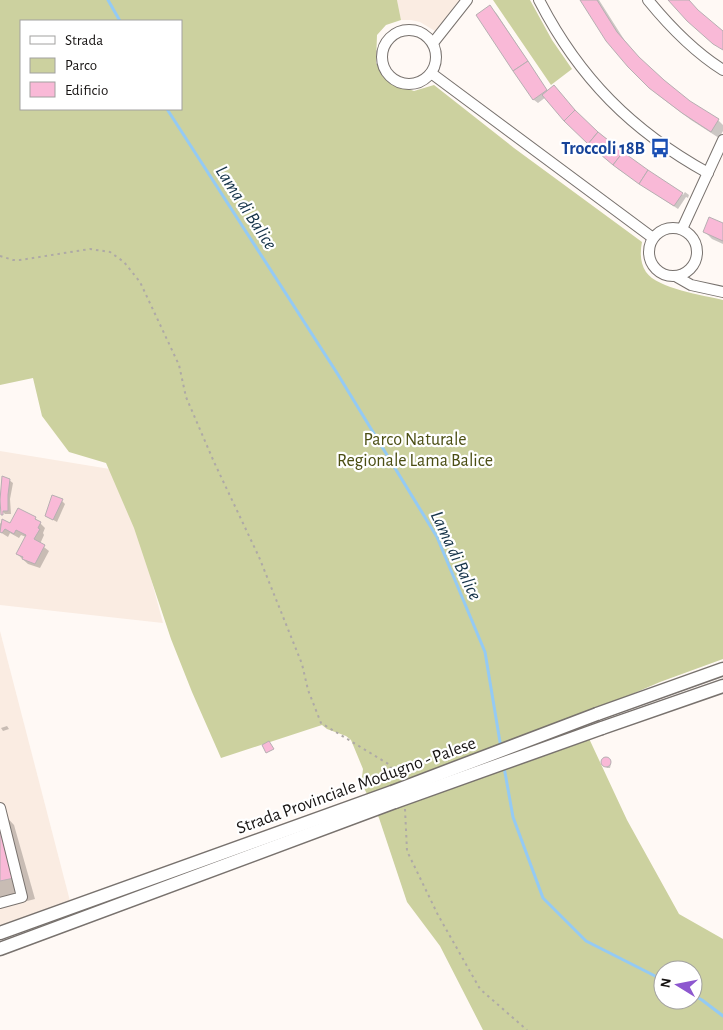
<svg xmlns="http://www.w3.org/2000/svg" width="723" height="1030" viewBox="0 0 723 1030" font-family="'Alegreya Sans',sans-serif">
  <rect width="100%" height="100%" fill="#fff9f5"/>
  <g fill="#faece2">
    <polygon points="397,0 460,0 435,31 420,22 411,20 401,20"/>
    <polygon points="0,451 122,471 163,623 0,605"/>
    <polygon points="0,631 70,901 0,926"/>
  </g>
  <g fill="#ccd19f" fill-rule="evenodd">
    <path d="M 0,0 L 397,0 L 401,20 L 386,25 L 377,35 L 376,63 L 389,82 L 414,91 L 434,85 L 514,148 L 642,242 C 640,252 640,263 646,272 C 658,289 703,295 723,300 L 723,659 L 660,682 L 579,717 L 627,820 L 679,914 L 723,939 L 723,1030 L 483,1030 L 440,946 L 407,902 L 379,818 L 364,788 L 362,777 L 363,769 L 351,740 L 346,736 L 327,729 L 322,725 L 221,758 L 192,692 L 171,639 L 134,528 L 106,463 L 69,452 L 42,416 L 33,378 L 0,385 ZM 21,21 L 181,21 L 181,109 L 21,109 ZM 663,970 L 693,970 L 693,1000 L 663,1000 Z"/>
    <polygon points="493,0 530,0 552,40 572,69 551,85"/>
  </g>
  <g fill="#0003">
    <polygon points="582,0 599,0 625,41 644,64 689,102 718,120 723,125 723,131 719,138 691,120 658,95 629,67"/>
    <polygon points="490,7 497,14 548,92 647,171 683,195 685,192 689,195 688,198 686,197 678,209 618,169 546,97 538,103 534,100 477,15"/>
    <polygon points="723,225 723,244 712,239 705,232"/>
    <polygon points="9,480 13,483 10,499 11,514 5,514 2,511"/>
    <polygon points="62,501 65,504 57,522 46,516"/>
    <polygon points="35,518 45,528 43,533 44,535 40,544 49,551 40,568 28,564 17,554 26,537 21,535 19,538 10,533 8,537 0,532 0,524 2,521 10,525"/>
    <polygon points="7,726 9,729 3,731 1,728"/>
    <polygon points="606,757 611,764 610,768 607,768 603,763"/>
    <polygon points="0,810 14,825 35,899 0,908"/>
  </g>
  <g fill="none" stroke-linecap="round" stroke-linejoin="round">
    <g stroke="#94caf4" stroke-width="3">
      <polyline points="108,0 120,21"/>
      <polyline points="167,109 337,373 437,537 485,652 501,748"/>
      <polyline points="504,767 513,817 543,898 586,941 663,980"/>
      <polyline points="693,995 702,1000 723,1016"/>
    </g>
  </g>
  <g fill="#f9b9d7" stroke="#b7afb2">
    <polygon points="580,0 597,0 617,32 639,57 664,80 690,101 719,119 711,132 682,113 649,88 628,67 606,41"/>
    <polygon points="668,0 689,0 698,10 723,31 723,50 713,44 687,21"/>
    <polygon points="490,5 528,61 513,71 476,15"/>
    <polygon points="528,61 547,90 533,100 513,71"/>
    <polygon points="554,85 575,110 564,121 542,95"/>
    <polygon points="575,110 598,132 588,144 564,121"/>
    <polygon points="598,132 623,152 613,165 588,144"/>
    <polygon points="623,152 648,170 639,184 613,165"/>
    <polygon points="648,170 683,193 674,206 639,184"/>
    <polygon points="709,217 723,223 723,241 703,232"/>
    <polygon points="2,476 10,479 8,495 8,511 3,511 3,515 1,515 0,500"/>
    <polygon points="52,495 63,499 53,520 45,516"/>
    <polygon points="18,508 36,517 35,519 41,522 38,528 40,529 34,539 45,545 35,564 22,559 23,557 16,554 26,535 16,530 14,534 5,529 2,533 0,532 2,519 10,523"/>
    <polygon points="269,741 274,749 266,753 262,745"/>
    <circle cx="606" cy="762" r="5"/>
    <polygon points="0,826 14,878 0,881"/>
  </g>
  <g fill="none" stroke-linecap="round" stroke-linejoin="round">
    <defs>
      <g id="minor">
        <path d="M 539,0 C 579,78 632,131 708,173"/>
        <path d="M 648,0 C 670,27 693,51 723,70"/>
        <circle cx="409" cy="57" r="27"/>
        <polyline points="433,43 467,0"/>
        <polyline points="431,73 653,238"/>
        <circle cx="673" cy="252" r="24"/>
        <polyline points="682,229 723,140"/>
        <polyline points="677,277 691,285 723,292"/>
        <polyline points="0,808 22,897 0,903"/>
      </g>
      <g id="major">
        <polyline points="597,714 723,669"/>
        <polyline points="602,728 723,686"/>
        <polyline points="0,933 392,792"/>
        <polyline points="0,949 395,802"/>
      </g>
    </defs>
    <use href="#minor" stroke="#78726e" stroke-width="12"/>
    <use href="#major" stroke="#78726e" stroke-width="15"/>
    <g stroke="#aea9a6" stroke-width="2" stroke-dasharray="2.5 4" stroke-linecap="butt">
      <polyline points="0,256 13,260 20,260 90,249 110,252 124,262 140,282 179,365 186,397 214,462 259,557 302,664 308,690 321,723 390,765 394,779"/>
      <polyline points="405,809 407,851 438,915 480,989 527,1030"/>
    </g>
    <use href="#minor" stroke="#fff" stroke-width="10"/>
    <use href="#major" stroke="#fff" stroke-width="12"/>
    <defs>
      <g id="major-bridge">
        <polyline points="392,792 597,714"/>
        <polyline points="395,802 602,728"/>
      </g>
    </defs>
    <use href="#major-bridge" stroke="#78726e" stroke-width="15" stroke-linecap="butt"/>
    <use href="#major-bridge" stroke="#fff" stroke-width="12"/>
  </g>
  <defs>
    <symbol id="bus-bare" viewBox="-9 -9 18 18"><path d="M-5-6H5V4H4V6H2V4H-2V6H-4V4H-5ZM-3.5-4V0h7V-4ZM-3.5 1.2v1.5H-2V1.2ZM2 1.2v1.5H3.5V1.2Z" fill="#1a4fb4" stroke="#fff" stroke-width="2.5" paint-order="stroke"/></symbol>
  </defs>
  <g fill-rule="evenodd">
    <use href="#bus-bare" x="646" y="134" width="28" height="28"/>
  </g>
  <g text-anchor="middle" stroke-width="4.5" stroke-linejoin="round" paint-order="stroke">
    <g font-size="18" font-weight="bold" fill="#164399" stroke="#fff" text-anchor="end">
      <text x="645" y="154">Troccoli 18B</text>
    </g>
    <g font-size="18" fill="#4b4e13" stroke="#fff">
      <text x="415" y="445">Parco Naturale<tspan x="415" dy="21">Regionale Lama Balice</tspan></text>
    </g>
    <g font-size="18" fill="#161312" stroke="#fff">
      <text transform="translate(356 785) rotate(-20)" y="6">Strada Provinciale Modugno - Palese</text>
    </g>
    <g font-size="19" font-style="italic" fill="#143248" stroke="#fff">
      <text transform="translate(247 207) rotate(57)" y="7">Lama di Balice</text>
      <text transform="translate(457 555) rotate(65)" y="7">Lama di Balice</text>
    </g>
  </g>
  <rect x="20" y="20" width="162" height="90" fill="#ffffff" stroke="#a2a1a0"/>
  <rect x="30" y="36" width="25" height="8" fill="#ffffff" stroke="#a2a1a0"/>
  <text x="65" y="45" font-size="15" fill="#161312">Strada</text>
  <rect x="30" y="58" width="25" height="15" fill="#ccd19f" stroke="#a2a1a0"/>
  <text x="65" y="70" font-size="15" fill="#161312">Parco</text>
  <rect x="30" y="82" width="25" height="15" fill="#f9b9d7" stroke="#a2a1a0"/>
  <text x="65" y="95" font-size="15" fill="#161312">Edificio</text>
  <g transform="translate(678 985) rotate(280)"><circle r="24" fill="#ffffff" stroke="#a2a1a0"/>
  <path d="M0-4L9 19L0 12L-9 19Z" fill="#8d57cf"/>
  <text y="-8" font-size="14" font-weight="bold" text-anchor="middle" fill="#161312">N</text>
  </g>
</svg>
